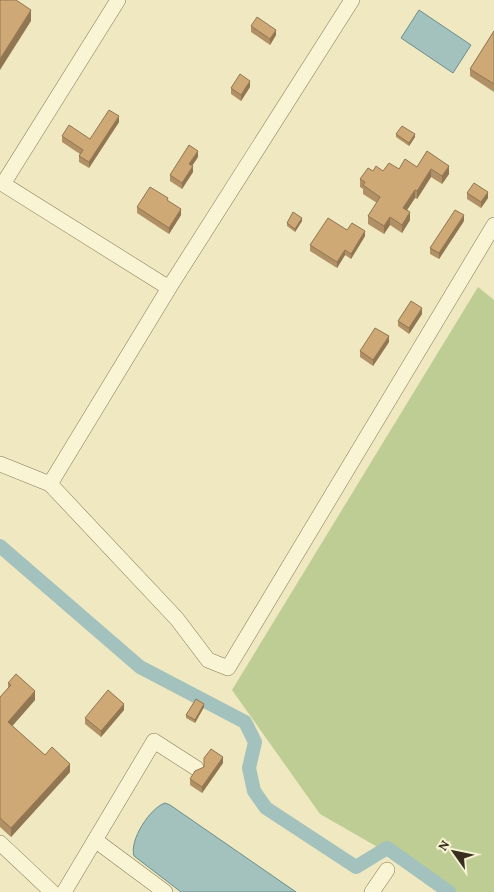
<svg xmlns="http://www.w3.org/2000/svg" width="494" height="892" viewBox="0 0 494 892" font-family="'Crimson Pro',serif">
  <rect width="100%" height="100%" fill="#efe8c0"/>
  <polygon fill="#bdcd94" points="478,287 494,300 494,892 456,892 320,814 232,690"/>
  <g fill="#a3c1bd" stroke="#6a8f8c">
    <polygon points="419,10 471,45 453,73 401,38"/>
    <path d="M 165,803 L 170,805 L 296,892 L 181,892 L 134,856 C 129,840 150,808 165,803 Z"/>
  </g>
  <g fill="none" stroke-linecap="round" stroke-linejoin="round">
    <polyline stroke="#a3c1bd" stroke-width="14" points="0,546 140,667 245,722 255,742 249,768 254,791 266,808 356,867 387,848 449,892"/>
    <defs>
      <g id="street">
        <polyline points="118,0 3,184 169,288 352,0"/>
        <polyline points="0,464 50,484 177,619 208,660 228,668 494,225"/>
        <polyline points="50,484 169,288"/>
        <polyline points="95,840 165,892"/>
        <polyline points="0,843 52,892"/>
        <polyline points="64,892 154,741 196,768"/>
        <polyline points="372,892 387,870"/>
      </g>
    </defs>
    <use href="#street" stroke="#887958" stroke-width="16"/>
    <use href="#street" stroke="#f9f4d4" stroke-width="15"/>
  </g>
  <g fill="#b19065">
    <polygon points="251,26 276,35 270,45 251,32"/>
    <polygon points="494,31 494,92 470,76 470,69"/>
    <polygon points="250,87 241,101 231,94 231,88"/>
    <polygon points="119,122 89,168 79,162 79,156 80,154 62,142 62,136 90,139"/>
    <polygon points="396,134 415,137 409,146 396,137"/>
    <polygon points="427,151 449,174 442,184 431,177 417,199 415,198 407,210 410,220 402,233 390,225 384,234 368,224 368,216 377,203 363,194 363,189 360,187 360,179 373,171 383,171 417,167"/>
    <polygon points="198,157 192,166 193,172 182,189 170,181 170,175"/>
    <polygon points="467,193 488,198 481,208 467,199"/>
    <polygon points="168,201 181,215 169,234 137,213 137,207"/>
    <polygon points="302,221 295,232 287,226 287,223"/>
    <polygon points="464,221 439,259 430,254 430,248"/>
    <polygon points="347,230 365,236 351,259 345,255 337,268 310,251 310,245"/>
    <polygon points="422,314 409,334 398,326 398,321"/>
    <polygon points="389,342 373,366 360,357 360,351"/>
    <polygon points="8,683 35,700 12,726 45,755 70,772 11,837 0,827 0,697 8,688"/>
    <polygon points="204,707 195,723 186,718 186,715"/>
    <polygon points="124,710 101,737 85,724 85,718"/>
    <polygon points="223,763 202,793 190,785 190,779"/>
  </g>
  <g fill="#907652">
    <polygon points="31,10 31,21 0,70 0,59"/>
    <polygon points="276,30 276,35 270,45 270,39"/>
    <polygon points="250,81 250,87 241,101 241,95"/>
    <polygon points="119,116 119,122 89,168 89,162"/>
    <polygon points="415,134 415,137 409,146 409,143"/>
    <polygon points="198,151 198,157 189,170 189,164"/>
    <polygon points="193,166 193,172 182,189 182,183"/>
    <polygon points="449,166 449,174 442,184 442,176"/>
    <polygon points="431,169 431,177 417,199 417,191"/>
    <polygon points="415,190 415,198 403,216 403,208"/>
    <polygon points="488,192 488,198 481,208 481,202"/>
    <polygon points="181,209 181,215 169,234 169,228"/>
    <polygon points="410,212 410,220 402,233 402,225"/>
    <polygon points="464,215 464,221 439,259 439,253"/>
    <polygon points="390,217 390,225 384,234 384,226"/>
    <polygon points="302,218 302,221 295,232 295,229"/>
    <polygon points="365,231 365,236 351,259 351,254"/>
    <polygon points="345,250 345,255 337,268 337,262"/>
    <polygon points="422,308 422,314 409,334 409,328"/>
    <polygon points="389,336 389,342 373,366 373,360"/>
    <polygon points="35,691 35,700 8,731 8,722"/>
    <polygon points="124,704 124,710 101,737 101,731"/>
    <polygon points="204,704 204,707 195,723 195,720"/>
    <polygon points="223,757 223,763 202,793 202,787"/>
    <polygon points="70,764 70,772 11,837 11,828"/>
  </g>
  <g fill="#cea875" stroke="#907652">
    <polygon points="0,0 16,0 31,10 0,59"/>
    <polygon points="257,17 276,30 270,39 251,26"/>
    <polygon points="494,31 494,84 470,69"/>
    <polygon points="240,74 250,81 241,95 231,88"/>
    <polygon points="109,110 119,116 89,162 79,156 83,150 62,136 69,125 90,139"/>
    <polygon points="402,126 415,134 409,143 396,134"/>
    <polygon points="189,145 198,151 189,164 193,166 182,183 170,175"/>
    <polygon points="427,151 449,166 442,176 431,169 417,191 415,190 403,208 410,212 402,225 390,217 384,226 368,216 380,197 363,185 365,182 360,179 368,168 373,171 376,166 383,171 389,163 399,169 405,159 417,167"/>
    <polygon points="474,183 488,192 481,202 467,193"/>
    <polygon points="150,187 168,198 167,200 181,209 169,228 137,207"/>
    <polygon points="455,210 464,215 439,253 430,248"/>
    <polygon points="293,212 302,218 295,229 287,223"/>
    <polygon points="328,218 347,230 352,223 365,231 351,254 345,250 337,262 310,245"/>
    <polygon points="411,301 422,308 409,328 398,321"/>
    <polygon points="375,328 389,336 373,360 360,351"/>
    <polygon points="16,674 35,691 8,722 45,755 52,747 70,764 11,828 0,818 0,697 11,685 8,683"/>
    <polygon points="108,690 124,704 101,731 85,718"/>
    <polygon points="196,699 204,704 195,720 186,715"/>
    <polygon points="211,749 223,757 202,787 190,779 195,771 204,767 204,758"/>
  </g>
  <g transform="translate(454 852) rotate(303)" stroke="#f6f1d0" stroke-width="4" paint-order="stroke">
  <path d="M0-4L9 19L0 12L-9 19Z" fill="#382e1d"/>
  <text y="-8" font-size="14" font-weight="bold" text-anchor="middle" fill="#382e1d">N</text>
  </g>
</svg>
